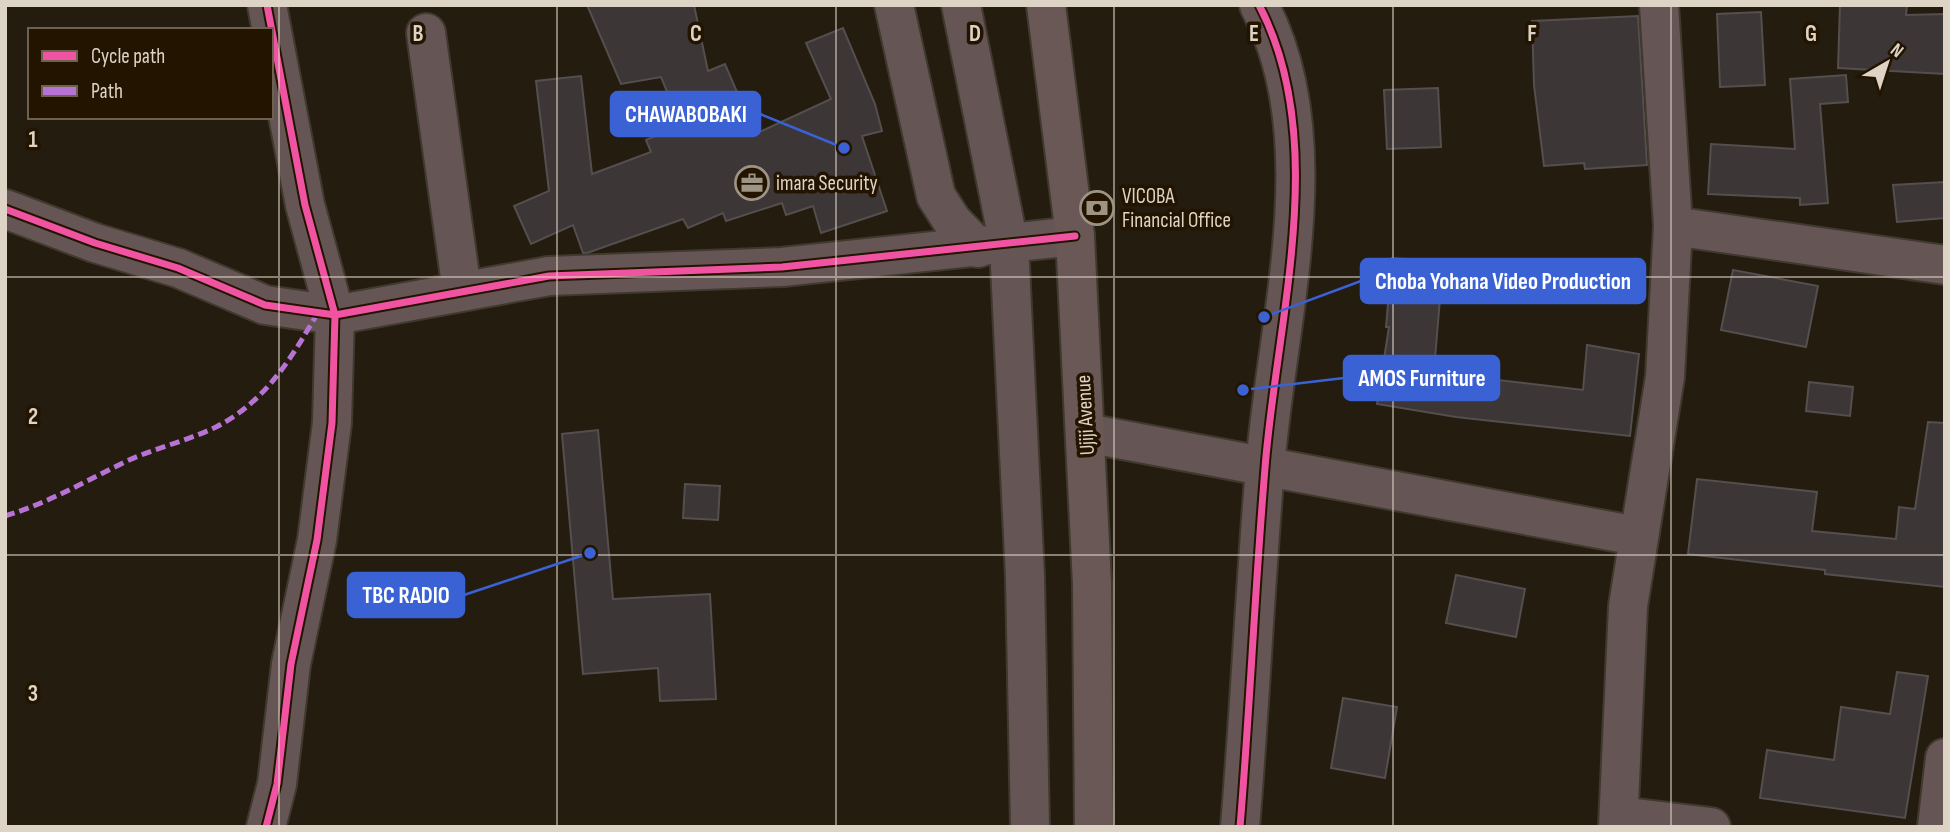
<svg xmlns="http://www.w3.org/2000/svg" width="1950" height="832" font-family="'Sofia Sans Condensed',sans-serif">
  <style>
    .building { fill: #3c3636; stroke: #544f4e; stroke-width: 2 }
    .lines { fill: none; stroke-linecap: round; stroke-linejoin: round }
    .street-casing { stroke: #40392e; stroke-width: 42 }
    .secondary-casing { stroke: #40392e; stroke-width: 42 }
    .street { stroke: #655; stroke-width: 38 }
    .secondary { stroke: #6a5856; stroke-width: 38 }
    .quiet { stroke: #b673d3; stroke-width: 5; stroke-dasharray: 10 5; stroke-linecap: butt }
    .cycleway-casing { stroke: #231400; stroke-width: 11 }
    .cycleway { stroke: #f153a3; stroke-width: 7 }
    .grid { fill: none; stroke: #ded4c6; stroke-width: 2; stroke-opacity: 0.55 }
    .labels { text-anchor: middle; stroke-width: 7; stroke-linejoin: round; paint-order: stroke }
    .poi-label { font-size: 21px; fill: #ded4c6; stroke: #231400; text-anchor: start }
    .street-label { font-size: 21px; fill: #ded4c6; stroke: #231400 }
    .grid-label { font-size: 23px; text-anchor: middle; font-weight: bold; fill: #ded4c6; stroke: #231400; stroke-width: 7; stroke-linejoin: round; paint-order: stroke }
    .leader { fill: none; stroke: #3a62d5; stroke-width: 2.5 }
    .callout-dot { fill: #3a62d5; stroke: #231400; stroke-width: 2.5 }
    .callout { fill: #3a62d5; stroke: #3a62d5; stroke-width: 2.5 }
    .callout-label { font-size: 23px; text-anchor: middle; font-weight: bold; fill: #fff }
  </style>
  <rect width="100%" height="100%" fill="#241c0f"/>
  <!-- building -->
  <g class="building">
    <path d="M587 5H694L708 71 725 64 755 134 831 99 806 43 843 28 875 104 882 131 862 136 887 211 821 233 813 206 786 215 782 203 726 221 723 213 688 228 683 219 587 253H583L573 225 531 244 514 206 549 191 536 81 581 76 592 174 651 152 646 140 681 125 661 77 621 84Z"/>
    <path d="M1840 5H1907L1906 15 1945 14V74L1838 68Z"/>
    <path d="M1761 12 1765 85 1720 87 1717 14Z"/>
    <path d="M1638 16 1647 165 1585 169 1584 163 1544 166 1534 85 1532 21Z"/>
    <path d="M1846 75 1848 102 1820 104 1828 203 1800 205V198L1708 194 1711 144 1795 149 1790 79Z"/>
    <path d="M1438 88 1441 147 1387 149 1384 90Z"/>
    <path d="M1945 182V218L1897 222 1893 185Z"/>
    <path d="M1392 258 1443 262 1435 359 1465 363 1463 376 1583 390 1587 345 1639 354 1630 436 1456 417 1377 404 1389 327H1386Z"/>
    <path d="M1733 270 1818 286 1806 347 1721 330Z"/>
    <path d="M1809 382 1853 387 1850 416 1806 411Z"/>
    <path d="M1928 422 1945 423V587L1825 574V570L1688 554 1697 479 1817 492 1812 531 1896 539 1899 507 1915 509Z"/>
    <path d="M598 430 613 599 710 594 716 699 660 701 658 668 583 674 562 434Z"/>
    <path d="M685 484 720 486 718 520 683 518Z"/>
    <path d="M1456 575 1525 589 1516 637 1446 623Z"/>
    <path d="M1897 672 1928 676 1905 818 1760 798 1767 750 1834 760 1841 707 1890 714Z"/>
    <path d="M1343 698 1397 707 1385 778 1331 768Z"/>
  </g>
  <g class="lines">
    <!-- street casing -->
    <g class="street-casing">
      <g id="street">
        <path d="M894 5 936 196 952 221 978 248"/>
        <path d="M961 5 1009 245 1025 577 1030 827"/>
        <path d="M426 33 462 291"/>
        <path d="M5 209 95 243 178 268 265 305 335 315 549 276 782 267 1075 236"/>
        <path d="M1673 226 1945 265"/>
        <path d="M1086 433 1637 536"/>
        <path d="M1619 816 1711 827"/>
        <path d="M266 827 277 784 291 664 317 540 332 423 335 315 305 205 267 5"/>
        <path d="M1240 827C1250 707 1255 587 1265 468 1276 323 1331 141 1259 5"/>
        <path d="M1618 827 1628 606 1665 377 1673 226 1659 5"/>
        <path d="M1937 827 1945 758"/>
      </g>
    </g>
    <!-- secondary casing -->
    <g class="secondary-casing">
      <path id="secondary" d="M1046 5 1075 236 1092 584 1094 827"/>
    </g>
    <!-- street -->
    <use href="#street" class="street"/>
    <!-- secondary -->
    <use href="#secondary" class="secondary"/>
    <!-- quiet -->
    <path class="quiet" d="M5 516C48 503 86 481 127 461 155 448 187 441 216 427 265 402 291 359 317 314"/>
    <!-- cycleway casing -->
    <g class="cycleway-casing">
      <g id="cycleway">
        <path d="M5 209 95 243 178 268 265 305 335 315 549 276 782 267 1075 236"/>
        <path d="M266 827 277 784 291 664 317 540 332 423 335 315 305 205 267 5"/>
        <path d="M1240 827C1250 707 1255 587 1265 468 1276 323 1331 141 1259 5"/>
      </g>
    </g>
    <!-- cycleway -->
    <use href="#cycleway" class="cycleway"/>
  </g>
  <!-- grid -->
  <path class="grid" d="M279 5V827M557 5V827M836 5V827M1114 5V827M1393 5V827M1671 5V827M5 277H1945M5 555H1945"/>
  <!-- icons -->
  <defs>
    <g id="office-ring" transform="scale(1.75)"><circle r="9.5" fill="#231400" stroke="#9d9486" stroke-width="1.5"/><path d="M-6-3h4V-5.5h4V-3h4V5H-6ZM-1-4.5V-3h2v-1.5ZM-6 0V1H6V0Z" fill="#9d9486"/></g>
    <g id="bank-ring" transform="scale(1.75)"><circle r="9.5" fill="#231400" stroke="#9d9486" stroke-width="1.5"/><path d="M-6-4H6V4H-6ZM0-2.3a2.3 2.3 0 1 0 0 4.6a2.3 2.3 0 1 0 0-4.6Z" fill="#9d9486"/></g>
  </defs>
  <g fill-rule="evenodd">
    <use href="#office-ring" x="752" y="183"/>
    <use href="#bank-ring" x="1097" y="208"/>
  </g>
  <g class="labels">
    <!-- poi labels -->
    <g class="poi-label">
      <text x="776" y="190">imara Security</text>
      <text x="1122" y="203">VICOBA<tspan x="1122" dy="24">Financial Office</tspan></text>
    </g>
    <!-- street labels -->
    <g class="street-label">
      <text transform="translate(1085 415) rotate(-93)" y="7">Ujiji Avenue</text>
    </g>
  </g>
  <g class="grid-label">
    <text x="418" y="41">B</text>
    <text x="696" y="41">C</text>
    <text x="975" y="41">D</text>
    <text x="1254" y="41">E</text>
    <text x="1532" y="41">F</text>
    <text x="1811" y="41">G</text>
    <text x="33" y="147">1</text>
    <text x="33" y="424">2</text>
    <text x="33" y="701">3</text>
  </g>
  <!-- callouts -->
  <path class="leader" d="M844 148L760 114M1264 317L1361 281M1243 390L1344 378M590 553L464 595"/>
  <g class="callout-dot">
    <circle cx="844" cy="148" r="7"/>
    <circle cx="1264" cy="317" r="7"/>
    <circle cx="1243" cy="390" r="7"/>
    <circle cx="590" cy="553" r="7"/>
  </g>
  <g class="callout">
    <rect x="611" y="92" width="149" height="44" rx="7"/>
    <rect x="1361" y="259" width="284" height="44" rx="7"/>
    <rect x="1344" y="356" width="155" height="44" rx="7"/>
    <rect x="348" y="573" width="116" height="44" rx="7"/>
  </g>
  <g class="callout-label">
    <text x="686" y="122">CHAWABOBAKI</text>
    <text x="1503" y="289">Choba Yohana Video Production</text>
    <text x="1422" y="386">AMOS Furniture</text>
    <text x="406" y="603">TBC RADIO</text>
  </g>
  <!-- border -->
  <rect width="1950" height="832" fill="none" stroke="#ded4c6" stroke-width="14"/>
  <!-- legend -->
  <rect x="28" y="28" width="245" height="91" fill="#231400" stroke="#6e614f" stroke-width="2"/>
  <rect x="42" y="51" width="35" height="10" fill="#f153a3" stroke="#6e614f" stroke-width="2"/>
  <text x="91" y="63" font-size="21" fill="#ded4c6">Cycle path</text>
  <rect x="42" y="86" width="35" height="10" fill="#b673d3" stroke="#6e614f" stroke-width="2"/>
  <text x="91" y="98" font-size="21" fill="#ded4c6">Path</text>
  <!-- north arrow -->
  <g transform="translate(1887 63) rotate(39)" stroke="#231400" stroke-width="5" paint-order="stroke">
  <path d="M0-5L12 26L0 18L-12 26Z" fill="#ded4c6"/>
  <text y="-10" font-size="19" font-weight="bold" text-anchor="middle" fill="#ded4c6">N</text>
  </g>
</svg>
